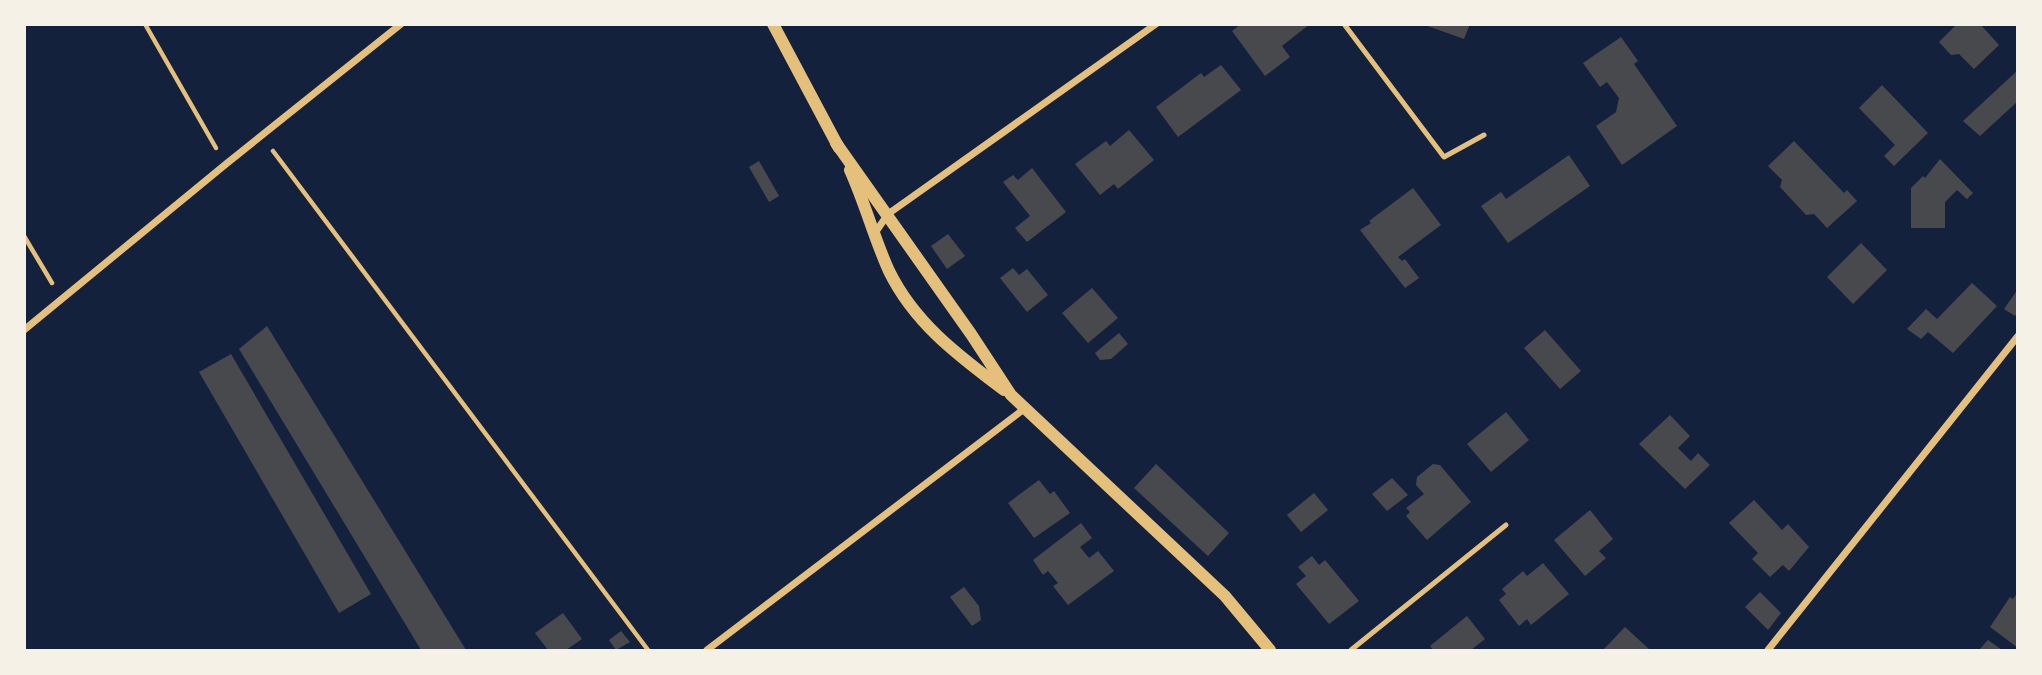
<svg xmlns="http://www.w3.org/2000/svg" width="2042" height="675" font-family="'Open Sans',sans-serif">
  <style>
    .building { fill: #48494c }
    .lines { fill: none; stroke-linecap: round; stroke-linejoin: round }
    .path { stroke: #e5c07b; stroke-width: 4.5 }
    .service { stroke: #e5c07b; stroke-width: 5 }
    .minor { stroke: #e5c07b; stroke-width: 7 }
    .tertiary { stroke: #e5c07b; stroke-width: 12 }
  </style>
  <rect width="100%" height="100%" fill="#14213d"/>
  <!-- building -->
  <g class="building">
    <path d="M1241 24H1310L1282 46 1290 57 1265 76 1232 31Z"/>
    <path d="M1422 24H1470L1464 39Z"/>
    <path d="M1957 24H1980L1999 45 1974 69 1959 54 1951 55 1939 42Z"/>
    <path d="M1621 37 1638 61 1634 64 1677 126 1622 165 1596 126 1616 112 1619 98 1607 82 1600 87 1583 63Z"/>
    <path d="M1221 65 1241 90 1178 137 1156 107 1201 73 1204 77Z"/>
    <path d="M2018 70V101L1980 136 1963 121Z"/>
    <path d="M1882 85 1928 133 1894 166 1884 156 1895 145 1859 108Z"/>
    <path d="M1129 130 1154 160 1118 189 1114 184 1100 195 1075 164 1106 141 1110 146Z"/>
    <path d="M1794 141 1844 193 1847 190 1857 201 1827 228 1814 214 1806 215 1780 187 1782 180 1768 166Z"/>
    <path d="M1569 155 1590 186 1508 243 1481 206 1501 192 1506 199Z"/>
    <path d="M1940 159 1973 193 1967 199 1957 190 1945 202V228H1911V188L1923 176 1925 178Z"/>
    <path d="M759 161 779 196 769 202 749 167Z"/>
    <path d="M1032 168 1066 212 1027 242 1015 228 1030 216 1003 182 1013 175 1018 180Z"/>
    <path d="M1413 188 1441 225 1398 257 1402 261 1405 259 1419 278 1405 288 1360 230 1371 223 1369 221Z"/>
    <path d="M948 234 965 256 947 269 931 246Z"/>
    <path d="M1861 243 1887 270 1853 304 1827 277Z"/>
    <path d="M1013 268 1019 275 1027 269 1048 295 1027 312 1000 278Z"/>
    <path d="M1972 283 1997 306 1953 353 1928 332 1921 339 1907 329 1926 309 1937 319Z"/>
    <path d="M1092 288 1118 318 1088 343 1062 313Z"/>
    <path d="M2018 289V312L2015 316 2004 309Z"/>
    <path d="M267 326 466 650H421L239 349Z"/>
    <path d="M1545 330 1581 371 1560 389 1524 348Z"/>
    <path d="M1119 333 1128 344 1111 359 1100 360 1095 353Z"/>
    <path d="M231 354 371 594 339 613 199 372Z"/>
    <path d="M1506 412 1529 440 1491 472 1467 444Z"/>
    <path d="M1670 415 1690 436 1678 448 1691 461 1698 453 1710 465 1685 489 1639 444Z"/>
    <path d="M1156 464 1229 533 1208 556 1134 488Z"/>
    <path d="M1433 464 1440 465 1471 502 1427 540 1406 516 1410 512 1406 508 1424 494 1416 485 1417 477Z"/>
    <path d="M1392 478 1408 495 1387 511 1372 494Z"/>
    <path d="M1039 480 1050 494 1054 491 1070 513 1034 538 1008 503Z"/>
    <path d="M1314 493 1328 510 1301 532 1287 515Z"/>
    <path d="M1754 500 1782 530 1788 524 1809 547 1789 571 1783 565 1770 577 1752 559 1758 553 1729 523Z"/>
    <path d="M1590 510 1613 539 1599 551 1606 558 1585 576 1554 540Z"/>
    <path d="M1081 523 1092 538 1080 547 1089 558 1098 551 1114 571 1068 605 1053 586 1058 583 1048 571 1043 575 1033 560Z"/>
    <path d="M1312 556 1319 565 1325 560 1359 601 1329 624 1296 584 1306 576 1298 567Z"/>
    <path d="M1543 563 1569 594 1531 625 1527 619 1519 626 1499 600 1506 594 1502 589 1523 571 1527 576Z"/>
    <path d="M964 587 979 606 981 620 972 626 950 597Z"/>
    <path d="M1760 592 1781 613 1768 630 1745 607Z"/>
    <path d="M2018 592V648L1990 627 2010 597 2013 599Z"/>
    <path d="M563 613 582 639 566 650H548L535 633Z"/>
    <path d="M1467 616 1485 639 1471 650H1433L1430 646Z"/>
    <path d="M1625 627 1650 650H1603Z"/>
    <path d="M621 631 630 642 616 650 609 640Z"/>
    <path d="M1988 640 2002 650H1979Z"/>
  </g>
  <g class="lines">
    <!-- path -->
    <g class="path">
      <path d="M145 24 216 148"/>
      <path d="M273 151 648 650"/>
      <path d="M24 236 52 283"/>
    </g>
    <!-- service -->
    <g class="service">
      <path d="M1344 24 1444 157 1484 135"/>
      <path d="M1351 650 1506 525"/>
    </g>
    <!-- minor -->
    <g class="minor">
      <path d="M875 233 888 214 1156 24"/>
      <path d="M24 330 226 164 401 24"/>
      <path d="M707 650 1024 409"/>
      <path d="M1768 650 2018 336"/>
    </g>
    <!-- tertiary -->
    <g class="tertiary">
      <path d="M773 24 839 148"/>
      <path d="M836 143 971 334 1011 395 1225 596 1270 650"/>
      <path d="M850 170C865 203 874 238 889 271 915 324 959 356 1004 390"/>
    </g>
  </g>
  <!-- border -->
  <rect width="2042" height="675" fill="none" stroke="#f6f1e7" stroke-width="52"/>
</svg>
